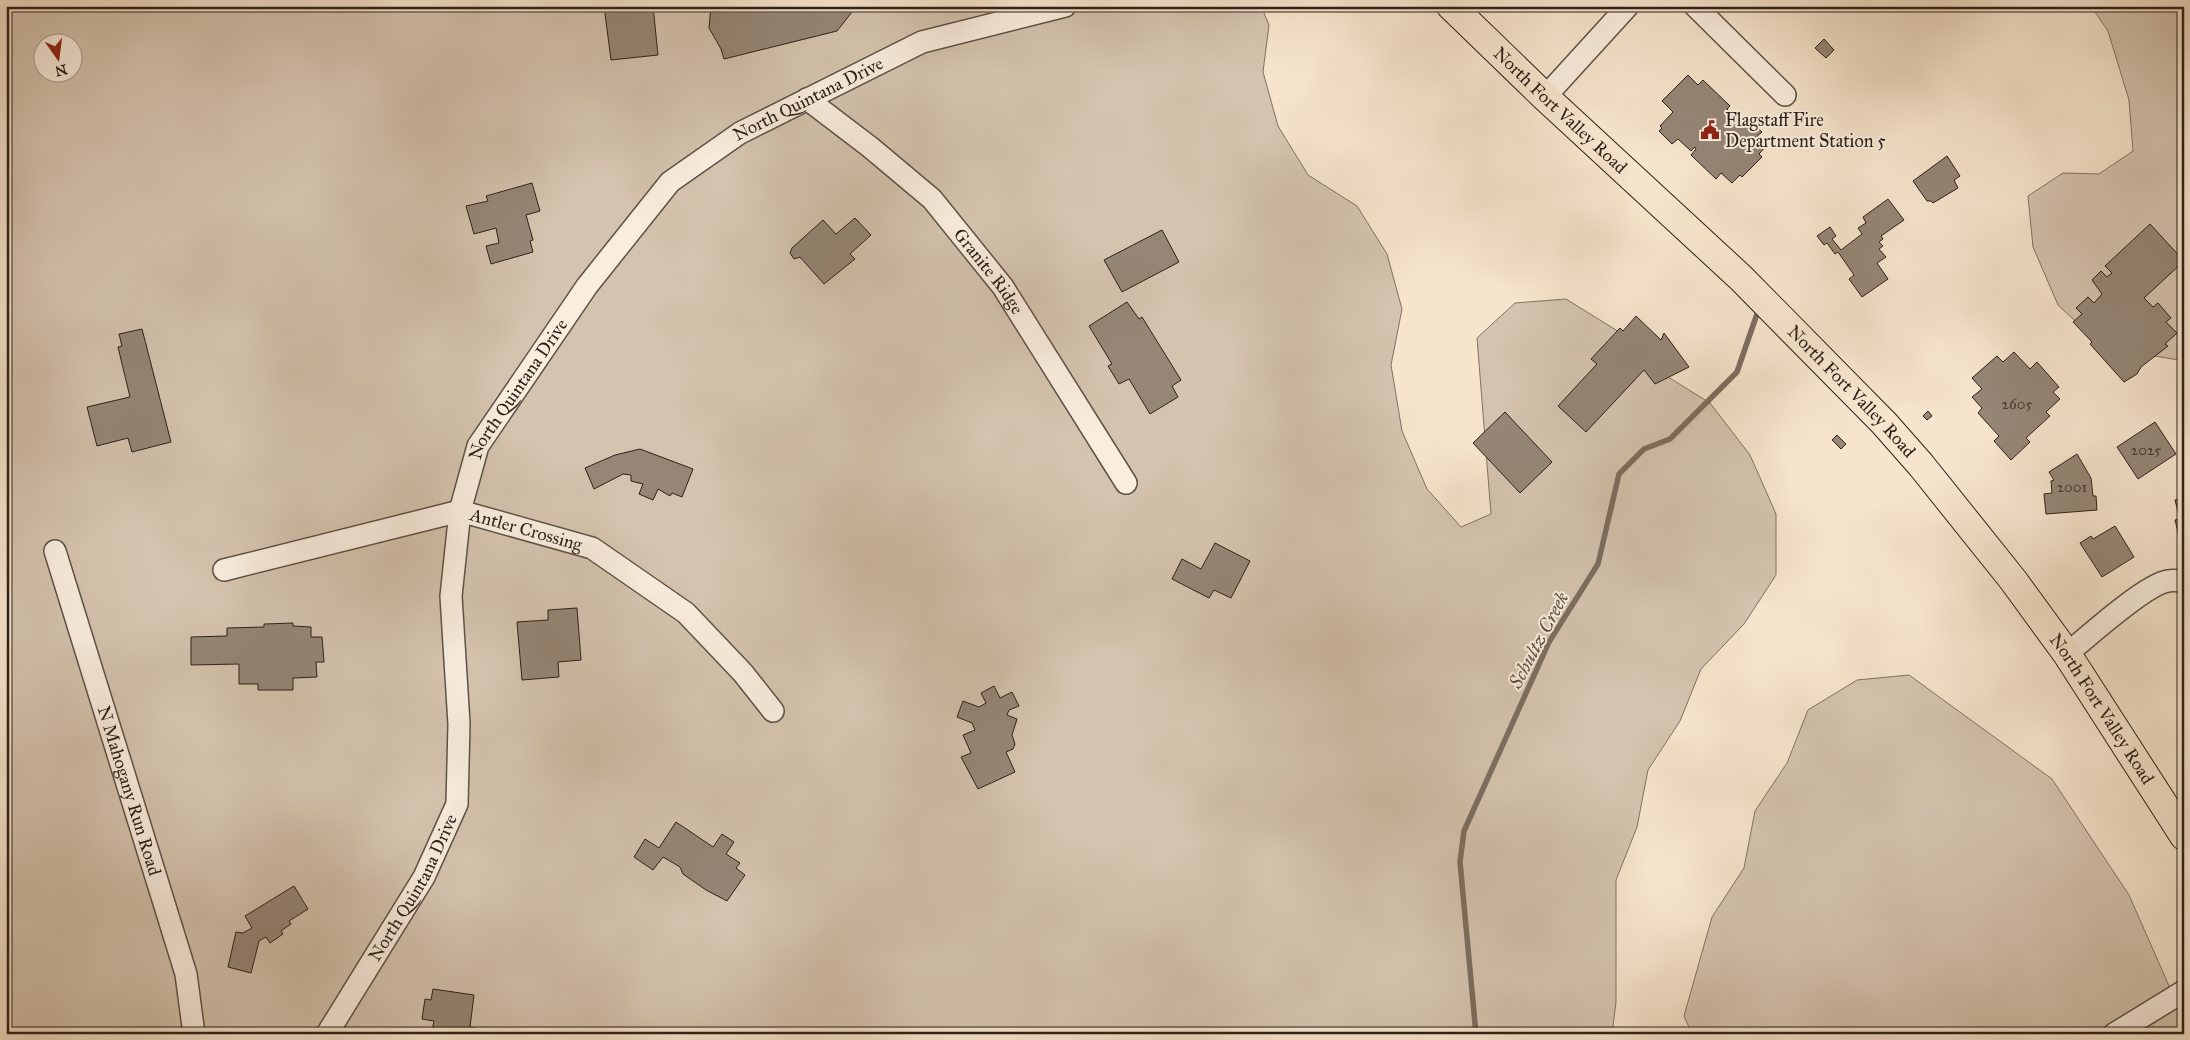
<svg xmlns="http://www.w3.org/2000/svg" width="2190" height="1040" font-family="'IM FELL Great Primer',serif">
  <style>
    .green { fill: #d4c3ae; stroke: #807264; fill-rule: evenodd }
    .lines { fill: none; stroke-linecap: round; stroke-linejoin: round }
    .stream { stroke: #7c6e60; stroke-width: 5.5 }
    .building { fill: #958676; stroke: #2c2119 }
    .minor-casing { stroke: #5e5246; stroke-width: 24 }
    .primary-casing { stroke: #2c2119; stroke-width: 30 }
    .minor { stroke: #f9edde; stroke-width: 21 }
    .primary { stroke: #f6e4cc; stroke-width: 28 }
    .labels { text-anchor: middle; stroke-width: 4; stroke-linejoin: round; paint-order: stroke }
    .number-label { font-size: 15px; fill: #463a30 }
    .street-label { font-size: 18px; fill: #2c2119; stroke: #f9edde }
    .poi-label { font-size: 18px; fill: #2c2119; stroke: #f9edde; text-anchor: start }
    .water-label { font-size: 19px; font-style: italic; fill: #5b4e42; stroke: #f9edde }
  </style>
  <rect width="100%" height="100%" fill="#f6e4cc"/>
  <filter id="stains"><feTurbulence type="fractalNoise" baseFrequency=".004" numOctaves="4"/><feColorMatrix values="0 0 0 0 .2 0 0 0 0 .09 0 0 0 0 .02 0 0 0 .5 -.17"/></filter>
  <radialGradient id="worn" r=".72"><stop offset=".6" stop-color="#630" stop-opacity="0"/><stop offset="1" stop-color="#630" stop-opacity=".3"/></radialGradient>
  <!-- green -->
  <g class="green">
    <path d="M6 6H1261L1269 25 1263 72 1278 126 1308 175 1357 206 1387 254 1402 309 1391 365 1402 431 1427 489 1461 527 1491 514 1477 338 1515 303 1566 299 1616 330 1660 372 1710 403 1750 455 1776 514V575L1744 624 1701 669 1680 721 1648 770 1637 827 1616 880V1002L1612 1034H6ZM42 42H72V72H42Z"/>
    <path d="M2091 6H2184V361L2103 347 2058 305 2033 247 2028 196 2063 173 2099 174 2133 151 2129 100 2108 31Z"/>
    <path d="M1909 675 2052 779 2129 895 2184 1020V1034H1692L1684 1016 1712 917 1744 868 1755 811 1787 763 1808 710 1857 680Z"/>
  </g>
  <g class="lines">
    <!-- stream -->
    <g class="stream">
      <path d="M2177 6 2184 10"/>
      <path d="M1476 1034 1460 862 1464 831 1549 642 1598 564 1619 474 1644 449 1670 439 1737 372 1757 314"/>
    </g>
  </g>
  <!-- building -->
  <g class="building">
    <path d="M604 6H653L658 55 611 60Z"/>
    <path d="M711 6H859L858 10 852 12 837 31 724 59 721 49 709 28Z"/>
    <path d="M1824 39 1834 50 1826 58 1815 48Z"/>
    <path d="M1688 75 1698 85 1703 80 1730 106 1727 109 1742 123 1747 118 1762 132 1757 136 1767 145 1759 154 1762 157 1742 177 1740 175 1732 183 1721 173 1716 179 1691 155 1696 149 1695 147 1691 151 1678 139 1672 144 1659 131 1662 128 1660 126 1673 112 1662 101Z"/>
    <path d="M1947 156 1960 176 1954 180 1958 188 1933 203 1931 201H1927L1913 181Z"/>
    <path d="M532 183 540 211 526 215 533 240 530 241 533 252 491 264 486 246 499 243 496 228 474 234 466 206 488 201 486 196Z"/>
    <path d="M1888 199 1904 220 1881 236 1883 239 1879 242 1883 246 1879 249 1886 257 1877 263 1888 279 1862 297 1849 279 1854 275 1838 252 1835 254 1827 243 1824 245 1817 236 1830 227 1836 236 1832 239 1841 250 1862 234 1858 228 1866 223 1863 217Z"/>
    <path d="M855 218 871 235 850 254 855 259 824 284 800 257 794 259 790 253 792 248 823 220 836 234Z"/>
    <path d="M2150 224 2184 261 2144 298 2153 307 2158 303 2171 318 2166 322 2177 333 2165 344 2168 346 2141 367 2137 374 2124 382 2090 344 2092 342 2073 322 2082 314 2076 308 2088 297 2094 303 2102 294 2092 280 2101 271 2107 277 2112 273 2105 266Z"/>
    <path d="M1162 230 1179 262 1122 292 1104 260Z"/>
    <path d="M1127 302 1139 319 1142 317 1181 380 1172 386 1178 397 1150 414 1129 379 1119 384 1108 366 1112 364 1089 326Z"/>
    <path d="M1636 316 1661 340 1664 333 1689 367 1655 384 1644 370 1586 432 1558 406 1597 364 1591 359 1620 328 1623 331Z"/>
    <path d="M142 329 171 442 132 452 128 438 97 446 87 407 130 397 118 347 122 346 119 334Z"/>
    <path d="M2014 352 2030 369 2037 362 2059 387 2053 392 2060 399 2046 412 2050 416 2026 438 2030 442 2011 460 1994 441 1999 436 1978 413 1982 408 1972 397 1982 389 1972 378 1997 356 2003 362Z"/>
    <path d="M1928 411 1932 416 1927 420 1923 416Z"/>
    <path d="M1505 412 1552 462 1520 493 1473 443Z"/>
    <path d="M2155 422 2176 454 2138 479 2117 447Z"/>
    <path d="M1837 435 1846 444 1841 449 1832 440Z"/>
    <path d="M640 449 693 469 682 497 672 493 670 496 658 489 653 500 639 494 643 484 631 481V475L623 474 594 489 585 468 615 455Z"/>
    <path d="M2077 454 2091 478 2093 496H2096L2097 510 2046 514 2044 494 2052 493 2051 481 2054 480 2049 472Z"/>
    <path d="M2184 497V539L2180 540 2175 520 2180 519 2175 500Z"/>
    <path d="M2115 526 2134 557 2102 577 2080 543 2091 536 2093 539Z"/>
    <path d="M1215 543 1250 561 1231 598 1214 590 1209 598 1172 579 1182 559 1201 569Z"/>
    <path d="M577 608 581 660 558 662 559 677 522 680 517 622 548 620V610Z"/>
    <path d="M293 623V626L311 627V637H322L324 662H316L317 677 293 678V690H258V684H239V664L191 665V637L227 636V628L264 627V624Z"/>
    <path d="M994 686 1000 698 1012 692 1019 706 1009 710 1007 715 1017 719 1012 735 1015 744 1013 749 1006 752 1015 772 978 789 961 757 971 753 963 735 975 730 972 723 957 717 963 701 979 707 986 703 981 693Z"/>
    <path d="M676 822 713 847 722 834 734 842 726 854 740 863 736 868 745 875 727 901 706 890 683 874 680 867 663 857 653 870 634 857 645 839 659 848Z"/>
    <path d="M294 886 308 909 289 921 291 924 281 931 283 934 270 943 266 937 259 941 251 973 228 967 236 932 243 933 252 928 245 916Z"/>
    <path d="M433 989 474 995 470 1027 480 1029 479 1034H410L411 1028 432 1031 434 1021 422 1019 425 999 431 1000Z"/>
  </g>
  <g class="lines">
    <!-- minor casing -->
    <g class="minor-casing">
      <g id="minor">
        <path d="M1695 6 1785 95"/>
        <path d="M1545 97 1628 6"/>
        <path id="s1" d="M807 99 870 147 932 199 1003 287 1126 483"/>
        <path id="s2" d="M55 551 186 974 194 1034"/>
        <path id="s3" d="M224 570 460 511 592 548 686 613 743 673 773 711"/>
        <path d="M2067 654C2086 638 2146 584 2168 581 2173 580 2179 581 2184 581"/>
        <path id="s4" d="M327 1034 424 877 457 804 459 724 451 596 460 511 478 446 587 286 670 182 740 133 922 42 1065 6"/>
        <path d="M2114 1034 2184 991"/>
      </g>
    </g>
    <!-- primary casing -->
    <g class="primary-casing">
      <g id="primary">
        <path id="s5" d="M1451 6 1545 97 1741 278 1884 423 1921 465 2013 580 2067 654 2184 836"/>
      </g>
    </g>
    <!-- minor -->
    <use href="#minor" class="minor"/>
    <!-- primary -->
    <use href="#primary" class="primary"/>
  </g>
  <!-- icons -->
  <defs>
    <g id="civic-bare" transform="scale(1.5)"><path d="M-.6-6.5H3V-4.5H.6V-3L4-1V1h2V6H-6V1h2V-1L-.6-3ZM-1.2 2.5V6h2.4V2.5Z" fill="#8f2418" stroke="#f9edde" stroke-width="2.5" paint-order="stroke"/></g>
  </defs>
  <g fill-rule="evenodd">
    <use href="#civic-bare" x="1710" y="130"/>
  </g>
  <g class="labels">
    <!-- number labels -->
    <g class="number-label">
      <text x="2017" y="409">2605</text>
      <text x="2146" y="455">2025</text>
      <text x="2072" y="492">2001</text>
    </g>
    <!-- street labels -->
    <g class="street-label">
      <text dy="6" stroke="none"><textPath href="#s4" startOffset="1114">North Quintana Drive</textPath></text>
      <text dy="6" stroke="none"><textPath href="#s5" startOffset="151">North Fort Valley Road</textPath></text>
      <text dy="6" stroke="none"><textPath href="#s1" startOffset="252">Granite Ridge</textPath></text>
      <text dy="6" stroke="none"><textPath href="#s4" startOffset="695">North Quintana Drive</textPath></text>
      <text dy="6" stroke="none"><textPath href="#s5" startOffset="556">North Fort Valley Road</textPath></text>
      <text dy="6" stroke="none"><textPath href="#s3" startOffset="312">Antler Crossing</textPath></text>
      <text dy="6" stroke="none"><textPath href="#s5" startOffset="961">North Fort Valley Road</textPath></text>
      <text dy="6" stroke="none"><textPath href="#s2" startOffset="251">N Mahogany Run Road</textPath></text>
      <text dy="6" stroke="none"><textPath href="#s4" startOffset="170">North Quintana Drive</textPath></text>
    </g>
    <!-- poi labels -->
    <g class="poi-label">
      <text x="1725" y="126">Flagstaff Fire<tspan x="1725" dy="21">Department Station 5</tspan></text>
    </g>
    <!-- water labels -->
    <g class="water-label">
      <text transform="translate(1538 640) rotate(-62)" y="7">Schultz Creek</text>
    </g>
  </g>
  <!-- margin -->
  <rect width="2190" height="1040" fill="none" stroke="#f6e4cc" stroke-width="25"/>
  <rect x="8" y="8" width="2175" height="1025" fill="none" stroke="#2c2119" stroke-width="2.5"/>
  <rect x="12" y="12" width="2165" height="1015" fill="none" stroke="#2c2119"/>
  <!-- north arrow -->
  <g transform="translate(58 58) rotate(166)"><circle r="24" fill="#f9edde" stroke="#a79b8f"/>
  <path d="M0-4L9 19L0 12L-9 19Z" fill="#8f2418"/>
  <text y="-8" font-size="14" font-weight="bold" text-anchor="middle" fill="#2c2119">N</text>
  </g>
  <rect width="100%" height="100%" filter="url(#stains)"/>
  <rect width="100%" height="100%" fill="url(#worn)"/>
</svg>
